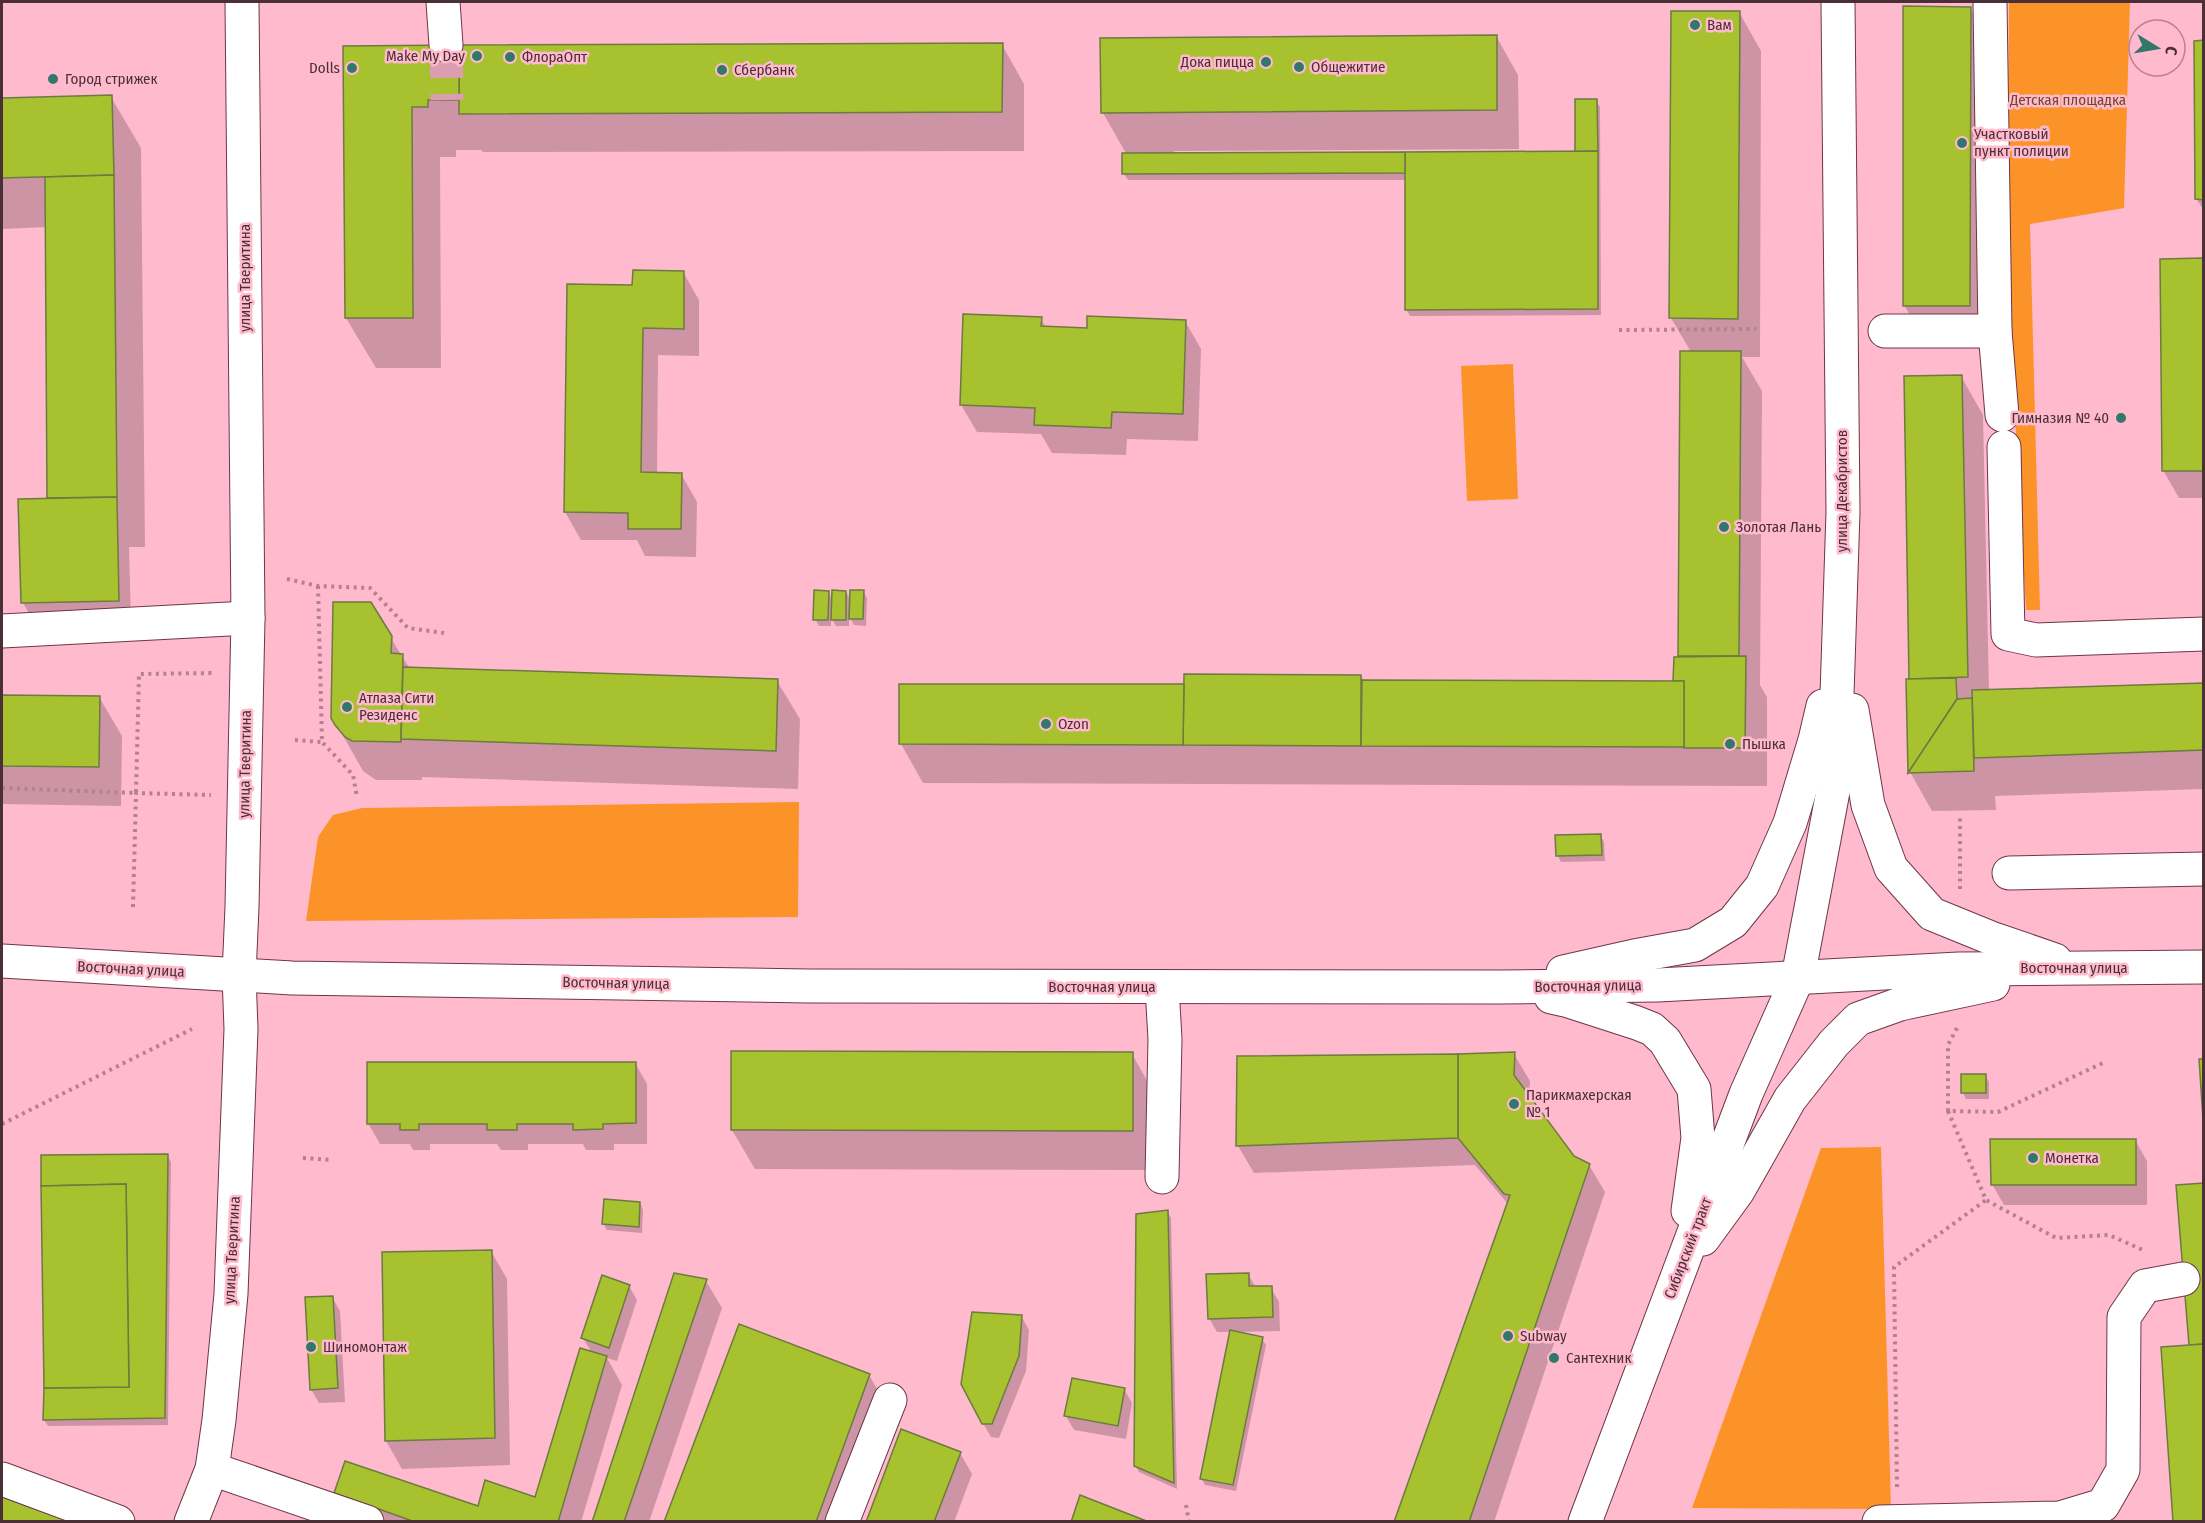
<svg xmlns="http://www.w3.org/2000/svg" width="2205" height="1523" font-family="'Fira Sans Condensed',sans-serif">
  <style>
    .green { fill: #fc9328 }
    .shadow { fill: #0003 }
    .building { fill: #a7c22e; stroke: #6d7a40; stroke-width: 1.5 }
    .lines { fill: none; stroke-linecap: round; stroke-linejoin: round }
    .minor-tunnel { stroke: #db9eb0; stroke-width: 33; stroke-dasharray: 33 16; stroke-linecap: butt }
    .minor-casing { stroke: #6e3649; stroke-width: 35 }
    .major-casing { stroke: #6e3649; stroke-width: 35 }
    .path { stroke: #b48190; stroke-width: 4; stroke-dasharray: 3 4.5; stroke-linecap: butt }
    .minor { stroke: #fff; stroke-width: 33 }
    .major { stroke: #fff; stroke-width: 33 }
    .poi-dot { fill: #33776b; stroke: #ffbace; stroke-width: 2 }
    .labels { text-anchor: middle; stroke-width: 5; stroke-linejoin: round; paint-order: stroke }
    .poi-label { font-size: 15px; fill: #4a2f37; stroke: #ffbace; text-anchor: start }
    .park-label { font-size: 15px; fill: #724721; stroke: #ffbace }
    .street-label { font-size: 15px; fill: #4a2f37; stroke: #ffbace }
  </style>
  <rect width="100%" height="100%" fill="#ffbace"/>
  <!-- green -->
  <g class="green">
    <path d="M2009 2H2130L2124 208 2030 224 2040 610H2026L2007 276Z"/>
    <path d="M1513 364 1518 499 1467 501 1461 366Z"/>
    <path d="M799 802 798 917 306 921 318 837 333 815 362 808Z"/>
    <path d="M1881 1147 1891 1509 1692 1508 1821 1148Z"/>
  </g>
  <!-- shadow -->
  <g class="shadow">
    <path d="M1970 8 1993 47 1992 344H1927L1904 305Z"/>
    <path d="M1672 12H1739L1761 51 1760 357H1742L1762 391 1760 685 1767 697V786L923 783 901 744 1185 686 1361 676 1364 681 1674 683 1680 658 1681 352H1691L1671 318Z"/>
    <path d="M1496 36 1518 75 1519 149 1174 151V154L1577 153 1596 100 1600 107 1601 315 1410 316 1406 309V180H1128L1124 174 1127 155 1103 113 1102 39Z"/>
    <path d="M2204 42V211L2196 198Z"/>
    <path d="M1002 45 1024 84V151L483 152 481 150H456V157H440L441 368H376L346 318 345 47Z"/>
    <path d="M111 97 141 148 145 547H129L131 622 35 624 23 603 49 500 47 227 2 229V100Z"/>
    <path d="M2204 259V498H2179L2163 470Z"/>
    <path d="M683 272 699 300V356L658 355 657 474H681L697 502 696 557 645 556 637 540H581L565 512 569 285 634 286Z"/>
    <path d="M1041 318 1046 328 1088 329 1185 321 1201 349 1198 441 1127 439 1126 455 1052 453 1041 434 977 432 961 405Z"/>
    <path d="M1961 376 1983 415 1989 691 2204 684V789L1995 796 1996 810 1932 811 1910 772 1911 681Z"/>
    <path d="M863 591 867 598 866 626 854 625 849 616V626H836L831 617V626H819L815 619 828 592 833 600 846 592 851 601Z"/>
    <path d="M390 637 410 669 777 681 800 719 798 789 422 777V780H376L363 771 333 718Z"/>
    <path d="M2 696 99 697 122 736 121 806 2 804Z"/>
    <path d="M1600 835 1604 842 1605 861 1561 862 1558 856Z"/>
    <path d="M1132 1054 1154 1093 1155 1170 755 1169 732 1130Z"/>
    <path d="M1514 1054 1530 1081 1529 1098 1573 1157 1589 1165 1605 1192 1494 1522H1395L1508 1204 1475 1165 1254 1173 1238 1146Z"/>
    <path d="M635 1063 647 1084V1144H614V1150H586L583 1144H528V1150H501L497 1144H430V1150H413L410 1144H380L368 1123Z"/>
    <path d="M1985 1075 1989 1082V1099H1966L1963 1093Z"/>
    <path d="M2135 1140 2147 1161V1205H2004L1992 1184Z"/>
    <path d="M167 1155 171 1162 168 1425 48 1426 44 1420Z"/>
    <path d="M640 1203 643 1210 642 1233 607 1230 603 1223Z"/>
    <path d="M1167 1211 1171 1218 1177 1489 1139 1472 1135 1465Z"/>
    <path d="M491 1251 507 1279 510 1465 402 1469 386 1441 384 1253Z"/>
    <path d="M1248 1274 1256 1288H1271L1279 1302 1280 1331 1235 1332 1262 1339 1266 1345 1236 1491 1205 1485 1201 1478 1231 1332H1217L1209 1318Z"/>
    <path d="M706 1281 722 1308 649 1522H594Z"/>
    <path d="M629 1286 637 1300 617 1361 607 1358 622 1385 581 1522 352 1521 336 1493 479 1508 536 1499 592 1353 583 1338Z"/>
    <path d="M332 1297 340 1311 345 1402 319 1403 311 1389Z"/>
    <path d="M1021 1316 1029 1330 1026 1371 999 1438 991 1437 983 1423Z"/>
    <path d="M869 1375 885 1403 841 1522H666Z"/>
    <path d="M1124 1389 1132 1403 1126 1439 1074 1430 1066 1416Z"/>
    <path d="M960 1453 972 1474 954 1522H868Z"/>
  </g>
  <!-- building -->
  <g class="building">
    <path d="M1903 6 1971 7 1970 306H1903Z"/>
    <path d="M1671 11H1740L1738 319 1669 318Z"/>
    <path d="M1497 35V110L1101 113 1100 38Z"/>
    <path d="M2204 40V200L2195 199 2194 41Z"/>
    <path d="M1003 43 1002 112 459 114V45Z"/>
    <path d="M459 45V100H428V107H412L413 318H345L343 46Z"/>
    <path d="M112 95 114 175 2 178V98Z"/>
    <path d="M1575 99H1597L1598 151 1575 152Z"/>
    <path d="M1598 151V309L1405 310V152Z"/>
    <path d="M1405 152V173L1122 174V153Z"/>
    <path d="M114 175 117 497 47 498 45 177Z"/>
    <path d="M2204 258V471H2162L2160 259Z"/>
    <path d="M633 270 684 271V329L643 328 641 472 682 473 681 529H628V513L564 512 567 284 632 285Z"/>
    <path d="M963 314 1042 317 1041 326 1087 328V316L1186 320 1183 414 1112 412 1111 428 1034 425 1035 408 960 405Z"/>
    <path d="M1680 351H1741L1739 656H1678Z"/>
    <path d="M1962 375 1968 677 1909 679 1904 376Z"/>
    <path d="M117 497 119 601 21 603 18 499Z"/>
    <path d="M814 590 829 591 828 620H813Z"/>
    <path d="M832 590 846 591V620H831Z"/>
    <path d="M850 590H864L863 619H849Z"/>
    <path d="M333 602H371L392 636 391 653 403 654 401 742 352 741 345 737 335 725 331 718Z"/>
    <path d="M1746 656 1745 748H1684V681H1673L1674 657Z"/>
    <path d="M403 667 778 679 776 751 401 739Z"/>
    <path d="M1184 674 1361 675V746L1183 745Z"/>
    <path d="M1956 678 1957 699 1908 773 1906 679Z"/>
    <path d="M1362 680 1684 681V747L1361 746Z"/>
    <path d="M2204 683V750L1974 758 1972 690Z"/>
    <path d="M899 684H1184L1183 745 899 744Z"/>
    <path d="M2 695 100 696 99 767 2 766Z"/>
    <path d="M1972 698 1974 771 1908 773 1957 699Z"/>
    <path d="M1601 834 1602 855 1556 856 1555 835Z"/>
    <path d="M731 1051 1133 1052V1131L731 1130Z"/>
    <path d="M1515 1052 1514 1075 1574 1156 1590 1164 1469 1522H1394L1510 1195 1504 1194 1458 1138V1054Z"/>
    <path d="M1458 1054V1138L1236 1146 1237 1056Z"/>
    <path d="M2199 1059H2204V1134Z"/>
    <path d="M367 1062H636V1123L603 1124V1129L573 1130V1124H517V1130H487V1124H419V1130H400V1124H367Z"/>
    <rect x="1961" y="1074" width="25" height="19"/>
    <path d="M1990 1139H2136V1185H1991Z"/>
    <path d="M168 1154 165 1418 43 1420 44 1388 129 1387 126 1184 41 1186V1155Z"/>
    <path d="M2204 1183V1344L2189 1345 2176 1185Z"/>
    <path d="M126 1184 129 1387 44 1388 41 1186Z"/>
    <path d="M604 1199 640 1202 639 1227 602 1224Z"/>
    <path d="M1168 1210 1174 1483 1134 1466 1136 1214Z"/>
    <path d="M492 1250 495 1438 385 1441 382 1252Z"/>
    <path d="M674 1273 707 1279 624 1522H592Z"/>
    <path d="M1249 1273V1286H1272L1273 1317 1208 1319 1206 1274Z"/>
    <path d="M602 1275 630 1285 609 1348 581 1338Z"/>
    <path d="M333 1296 338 1388 310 1390 305 1297Z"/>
    <path d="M972 1312 1022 1315 1019 1356 992 1424H982L961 1384Z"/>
    <path d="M739 1324 870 1374 816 1522H664Z"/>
    <path d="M1230 1330 1263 1337 1233 1485 1200 1479Z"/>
    <path d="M2204 1344V1522H2173L2161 1347Z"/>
    <path d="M580 1348 607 1356 558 1522H415L334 1493 345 1461 478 1506 485 1480 535 1497Z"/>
    <path d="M1072 1378 1125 1388 1118 1426 1064 1416Z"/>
    <path d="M901 1429 961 1452 934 1522H866Z"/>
    <path d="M1080 1495 1149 1522H1071Z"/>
    <path d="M2 1496 72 1522H2Z"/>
  </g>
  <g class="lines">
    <!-- minor-tunnel -->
    <path class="minor-tunnel" d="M446 45 447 100"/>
    <!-- minor casing -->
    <g class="minor-casing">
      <g id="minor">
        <path d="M443 2 446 45"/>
        <path d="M1885 331H1995L1990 2"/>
        <path d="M1995 331 2002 415"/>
        <path d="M2004 447 2008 634 2036 640 2204 634"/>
        <path d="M2 631 248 618"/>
        <path d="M2009 873 2204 869"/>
        <path d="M1162 1177 1165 1039 1162 987"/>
        <path d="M212 1469 367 1522"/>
        <path d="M2 1479 118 1522"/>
        <path d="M191 1522 212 1469 219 1420 231 1294 241 1029 239 975 242 907 248 618 242 2"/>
        <path d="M842 1522 890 1400"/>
        <path d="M1879 1522 2060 1518 2103 1505 2123 1470 2124 1317 2145 1286 2183 1279"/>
      </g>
    </g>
    <!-- major casing -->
    <g class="major-casing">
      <g id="major">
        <path d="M1852 710 1868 805 1891 868 1932 914 1991 938 2055 960"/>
        <path d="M2 961 292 978 810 986 1501 987 1658 985 1959 969 2204 967"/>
        <path d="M1563 972 1634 956 1695 945 1733 922 1762 886 1790 823 1815 740 1823 706"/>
        <path d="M1551 997 1569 1001 1637 1023 1652 1029 1665 1041 1694 1089 1698 1138 1688 1211"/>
        <path d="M1703 1239 1738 1191 1790 1099 1834 1043 1858 1019 1900 1004 1993 984"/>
        <path d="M1585 1522 1746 1094 1798 977 1834 786 1843 512 1838 2"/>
      </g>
    </g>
    <!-- path -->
    <g class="path">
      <path d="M1619 330 1756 329"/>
      <path d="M287 579 318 586 370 588 408 628 444 633"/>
      <path d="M318 586 322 742 353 775 357 797"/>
      <path d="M295 740 321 742"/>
      <path d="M2 788 136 793 139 674 214 673"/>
      <path d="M1960 889V815"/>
      <path d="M133 907 136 793 211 795"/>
      <path d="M1957 1028 1948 1045V1111L1998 1112 2105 1062"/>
      <path d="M1948 1111 1986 1200 2056 1238 2109 1235 2143 1250"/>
      <path d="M2 1124 192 1029"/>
      <path d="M303 1158 333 1160"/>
      <path d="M1897 1487 1894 1267 1986 1200"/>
      <path d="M1186 1505 1189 1522"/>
    </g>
    <!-- minor -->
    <use href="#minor" class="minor"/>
    <!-- major -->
    <use href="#major" class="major"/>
  </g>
  <!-- markers -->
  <g class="poi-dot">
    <circle cx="1695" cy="25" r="6"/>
    <circle cx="477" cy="56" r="6"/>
    <circle cx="510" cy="57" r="6"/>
    <circle cx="1266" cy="62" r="6"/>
    <circle cx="1299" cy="67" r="6"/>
    <circle cx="352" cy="68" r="6"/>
    <circle cx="722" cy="70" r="6"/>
    <circle cx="53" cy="79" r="6"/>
    <circle cx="1962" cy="143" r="6"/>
    <circle cx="2121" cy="418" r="6"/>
    <circle cx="1724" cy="527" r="6"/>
    <circle cx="347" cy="707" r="6"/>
    <circle cx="1046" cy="724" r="6"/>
    <circle cx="1730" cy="744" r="6"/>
    <circle cx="1514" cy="1104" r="6"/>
    <circle cx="2033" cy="1158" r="6"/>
    <circle cx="1508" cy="1336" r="6"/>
    <circle cx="311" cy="1347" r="6"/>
    <circle cx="1554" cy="1358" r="6"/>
  </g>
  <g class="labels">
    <!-- poi labels -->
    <g class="poi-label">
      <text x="1707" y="30">Вам</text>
      <text x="465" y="61" text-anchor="end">Make My Day</text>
      <text x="522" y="62">ФлораОпт</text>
      <text x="1254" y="67" text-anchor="end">Дока пицца</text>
      <text x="1311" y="72">Общежитие</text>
      <text x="340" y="73" text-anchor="end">Dolls</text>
      <text x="734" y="75">Сбербанк</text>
      <text x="65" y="84">Город стрижек</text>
      <text x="1974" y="139">Участковый<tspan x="1974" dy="17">пункт полиции</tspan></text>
      <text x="2109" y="423" text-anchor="end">Гимназия № 40</text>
      <text x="1736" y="532">Золотая Лань</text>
      <text x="359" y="703">Атлаза Сити<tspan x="359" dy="17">Резиденс</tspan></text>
      <text x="1058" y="729">Ozon</text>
      <text x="1742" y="749">Пышка</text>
      <text x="1526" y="1100">Парикмахерская<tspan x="1526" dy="17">№ 1</tspan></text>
      <text x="2045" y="1163">Монетка</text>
      <text x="1520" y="1341">Subway</text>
      <text x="323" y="1352">Шиномонтаж</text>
      <text x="1566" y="1363">Сантехник</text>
    </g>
    <!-- park labels -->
    <g class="park-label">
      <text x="2068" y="105">Детская площадка</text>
    </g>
    <!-- street labels -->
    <g class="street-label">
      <text transform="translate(245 278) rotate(-90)" y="5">улица Тверитина</text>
      <text transform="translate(1842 491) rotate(-90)" y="5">улица Декабристов</text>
      <text transform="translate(245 764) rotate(-89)" y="5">улица Тверитина</text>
      <text x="2074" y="973">Восточная улица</text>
      <text transform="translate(131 969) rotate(3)" y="5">Восточная улица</text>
      <text transform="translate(616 983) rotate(1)" y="5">Восточная улица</text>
      <text transform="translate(1588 986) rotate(-1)" y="5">Восточная улица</text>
      <text x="1102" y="992">Восточная улица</text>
      <text transform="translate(1688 1248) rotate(-69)" y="5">Сибирский тракт</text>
      <text transform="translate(232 1250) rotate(-87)" y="5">улица Тверитина</text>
    </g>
  </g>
  <!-- border -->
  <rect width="2205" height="1523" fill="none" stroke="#4a2f37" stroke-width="6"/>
  <!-- north arrow -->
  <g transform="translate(2157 48) rotate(101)"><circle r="28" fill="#ffbace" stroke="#b78292" stroke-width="1.5"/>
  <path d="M0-4.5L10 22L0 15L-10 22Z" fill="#33776b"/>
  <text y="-9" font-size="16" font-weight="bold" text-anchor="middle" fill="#4a2f37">С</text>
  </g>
</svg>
